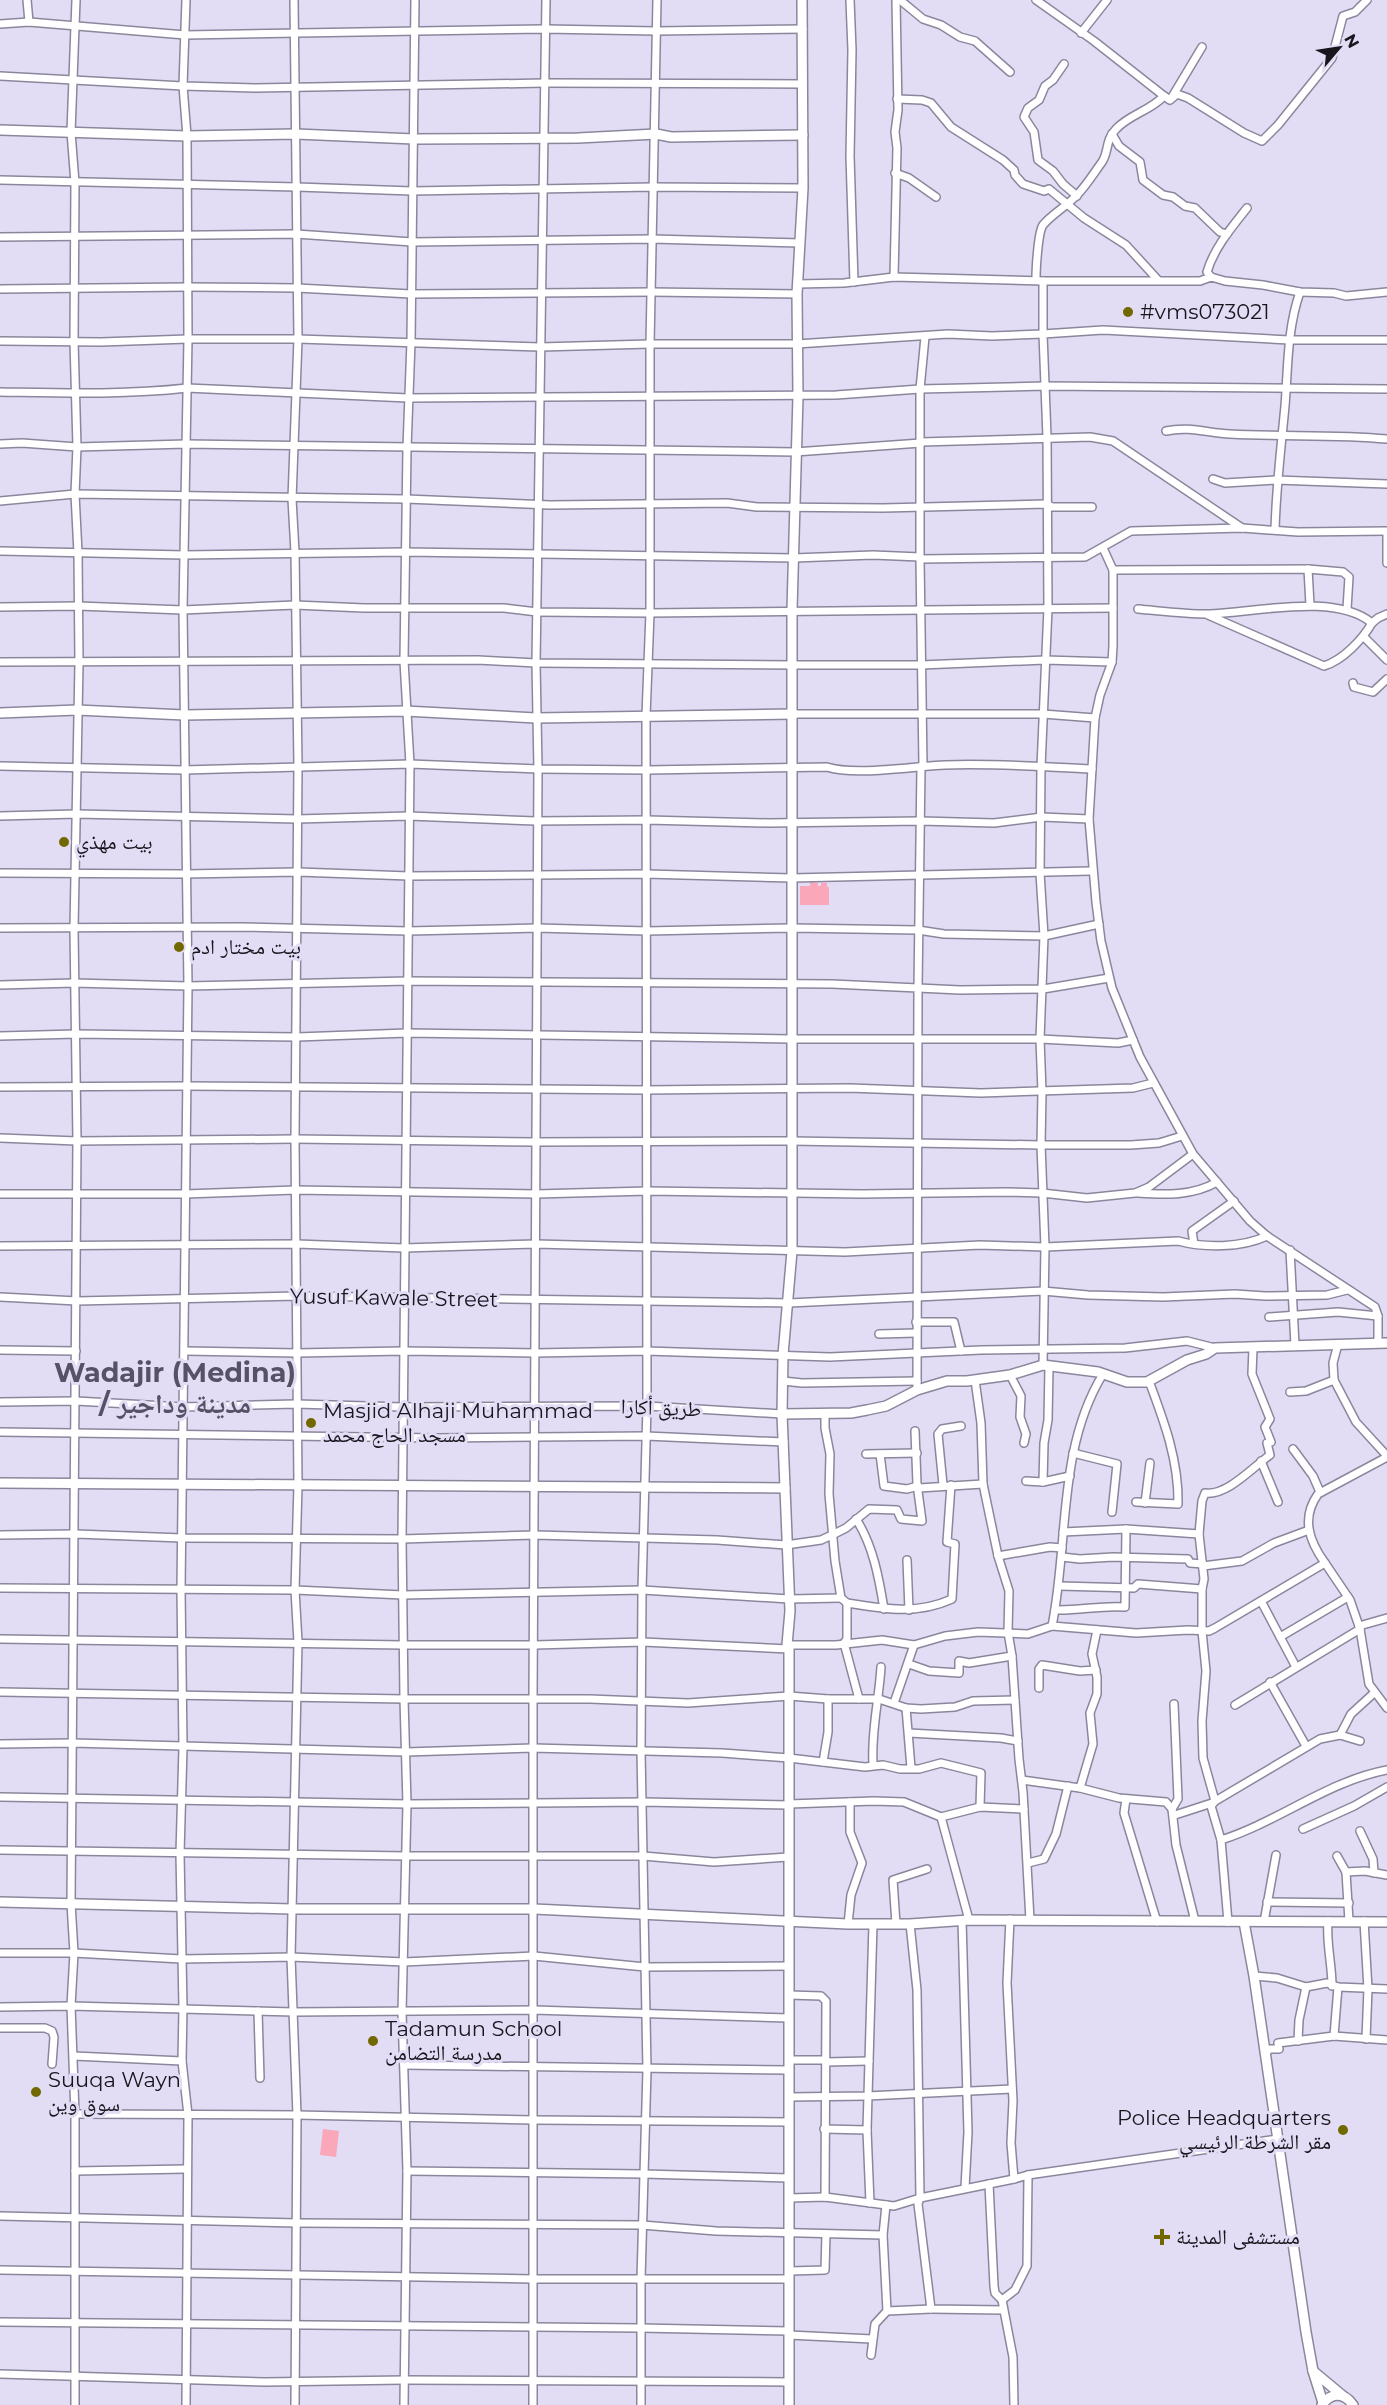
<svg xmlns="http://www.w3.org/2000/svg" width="1387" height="2405" font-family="Montserrat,'Noto Naskh Arabic',sans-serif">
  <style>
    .green { fill: #fba7ba }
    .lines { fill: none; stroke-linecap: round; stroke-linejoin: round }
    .minor-casing { stroke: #8c869c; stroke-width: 10 }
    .tertiary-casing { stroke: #8c869c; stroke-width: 12 }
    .minor { stroke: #fff; stroke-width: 7 }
    .tertiary { stroke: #fff; stroke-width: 9 }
    .poi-dot { fill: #726800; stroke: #e3dcf5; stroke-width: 2 }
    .labels { text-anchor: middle; stroke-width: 6; stroke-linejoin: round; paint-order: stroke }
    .poi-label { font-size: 21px; fill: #18151d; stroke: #e3dcf5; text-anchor: start }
    .street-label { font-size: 21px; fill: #18151d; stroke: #e3dcf5 }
    .district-label { font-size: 27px; font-weight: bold; fill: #575166; stroke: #e3dcf5 }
  </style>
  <rect width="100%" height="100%" fill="#e3dcf5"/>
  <!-- green -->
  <g class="green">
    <path d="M810 882 818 883V886H821V883H827V887H829V905H800V886H810Z"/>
    <path d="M323 2129 339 2131 336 2157 320 2155Z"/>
  </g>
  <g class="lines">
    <!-- minor casing -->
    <g class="minor-casing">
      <g id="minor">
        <path d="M27 0 29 22"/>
        <path d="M294 0 298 339 292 499 295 552 298 766 295 1139 298 1485 295 1590 298 1642 291 1957 297 2115 295 2405"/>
        <path d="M850 0 852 50 850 156 854 282"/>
        <path d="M900 0 923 19 941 25 960 37 975 41 1010 72"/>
        <path d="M1036 0 1094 41 1164 96 1170 100 1177 94 1188 98 1244 133 1262 141 1278 125 1332 58 1343 16 1355 12 1367 0"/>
        <path d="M0 24 29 22 185 35 545 29 656 31 803 29"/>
        <path d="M1081 33 1107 0"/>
        <path d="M1064 64 1053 80 1045 86 1039 100 1028 108 1024 117 1034 132 1038 160 1053 171 1063 184 1077 196"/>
        <path d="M0 76 183 86 255 88 545 83 802 84"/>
        <path d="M1172 97 1202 47"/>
        <path d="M897 99 922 100 931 103 951 127 1003 160 1014 170 1015 175 1023 184 1044 191 1049 189 1084 218 1126 245 1158 280"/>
        <path d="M1112 134 1119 146 1140 162 1143 180 1163 195 1173 197 1185 206 1195 208 1220 232 1227 234"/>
        <path d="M895 173 909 178 936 197"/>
        <path d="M0 180 297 187 412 191 653 187 803 188"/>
        <path d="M0 237 296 234 412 242 652 239 800 243"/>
        <path d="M894 277 897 148 895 132 898 110 896 0"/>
        <path d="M1211 277 1207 272C1214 248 1232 227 1247 208"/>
        <path d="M1036 279C1036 269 1038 232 1043 225 1052 214 1067 206 1077 195 1086 186 1094 173 1102 162 1109 152 1105 140 1116 129 1130 114 1150 111 1164 96"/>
        <path d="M798 284 844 283 894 277 1043 281H1200L1211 277 1225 281 1263 285 1300 292 1334 293 1346 296 1387 292"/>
        <path d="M0 289 188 287 297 288 411 294 651 292 797 294"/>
        <path d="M0 341 101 342 188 339H298L540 347 650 344H797L948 334 992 336 1043 334V281"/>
        <path d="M0 392C62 393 125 395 187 388L408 398 836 395 920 389 1045 386 1387 389"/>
        <path d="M1166 431C1189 426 1208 433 1230 434 1283 437 1335 434 1387 439"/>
        <path d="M921 442 1090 437 1113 441 1242 528"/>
        <path d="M0 444 22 443 77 447 186 444 795 452 921 443"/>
        <path d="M1213 479 1225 483 1276 480 1387 484"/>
        <path d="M0 501 75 494 406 499 550 505 727 503 757 507 883 508 1046 504 1052 507H1092"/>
        <path d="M1275 530C1276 489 1281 448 1285 406 1288 368 1287 329 1300 292"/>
        <path d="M1387 533V563"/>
        <path d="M1103 548 1113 570V646L1112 662 1100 695 1095 718 1089 819 1096 902 1101 941 1112 988 1140 1057 1193 1154 1250 1221 1267 1236 1375 1307 1378 1316V1343"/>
        <path d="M0 551 184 555 405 552 794 558 873 555 920 557V559L1085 557 1131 531 1242 528 1298 532 1387 531"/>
        <path d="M920 557V389L925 337"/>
        <path d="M920 559 923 766"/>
        <path d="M1308 569 1310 605"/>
        <path d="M1113 570 1308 569 1343 572 1349 577 1347 609"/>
        <path d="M0 607 78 606 183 610 295 605 364 608H504L537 612 650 613 1113 608"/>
        <path d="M1138 609C1161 611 1184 614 1207 614 1255 613 1334 592 1372 623L1378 618 1387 614"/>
        <path d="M1208 615 1324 666C1343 660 1362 640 1372 623"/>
        <path d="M1364 637 1387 660"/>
        <path d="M0 662 478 660 536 663 793 665H921L1045 660 1112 662"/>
        <path d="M1353 683 1354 687 1373 692 1387 679"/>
        <path d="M794 714H1043L1095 718"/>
        <path d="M0 766 184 770 410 764 538 769 648 770 827 767C855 776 914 766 945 765 994 763 1043 767 1092 769"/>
        <path d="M921 767 918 988 960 990 1043 989 1109 978"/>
        <path d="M0 816 77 814 297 819 409 816 536 821 647 820 769 823 921 821 994 823 1042 817 1089 819"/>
        <path d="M0 873 185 874 298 872 409 876 646 874 792 878 1091 871"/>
        <path d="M0 928 241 927 408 931 537 928 647 931 792 928 918 930 944 934 1044 936 1099 924"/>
        <path d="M0 985 74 983 188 986 408 981 832 984 918 988 917 1390"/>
        <path d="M0 1036 77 1034 297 1037 407 1033 791 1039H1040L1118 1043 1133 1040"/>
        <path d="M0 1087 186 1086 646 1090 850 1088 981 1093 1133 1088 1153 1083"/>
        <path d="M0 1138 77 1141 295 1139 536 1142 791 1141 1041 1145H1131L1159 1143 1182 1136"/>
        <path d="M1138 1193C1165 1195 1193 1196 1217 1182"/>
        <path d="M0 1194H185L295 1190 536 1194 648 1191 862 1194 1006 1192 1042 1193 1087 1198 1135 1193 1149 1187 1193 1154"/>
        <path d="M1194 1244 1192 1231 1234 1201"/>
        <path d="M0 1246 297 1244 404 1248 536 1244 845 1252 980 1245 1045 1247 1178 1241C1205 1248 1241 1248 1267 1236"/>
        <path d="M1290 1250 1295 1345"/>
        <path d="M0 1297 77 1301 297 1296 789 1303 1043 1291 1088 1295 1163 1297 1235 1294 1265 1296 1327 1295 1347 1290"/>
        <path d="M1269 1317 1338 1312 1378 1316"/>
        <path d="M916 1322H954L961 1351"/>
        <path d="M879 1334 916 1333"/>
        <path d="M1338 1344 1333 1363 1334 1380 1356 1422 1387 1456"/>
        <path d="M0 1350 76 1351"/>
        <path d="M185 1351 297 1353 403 1351 535 1353 646 1351 830 1357 981 1350 1125 1348 1187 1341 1215 1348"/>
        <path d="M1043 1365 1045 1247 1041 1145 1042 1092 1040 1039 1044 936 1040 873 1041 767 1048 608 1047 437 1043 334 1103 330 1289 340H1387"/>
        <path d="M1010 1375 1021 1396 1020 1417 1026 1434 1024 1443"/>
        <path d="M975 1380 981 1423 983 1484 998 1556 1050 1547 1062 1548"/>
        <path d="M783 1381 802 1383 917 1381"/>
        <path d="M1290 1392 1306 1391 1334 1380"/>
        <path d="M0 1402 76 1401 183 1407 296 1404 403 1407 647 1406 782 1414"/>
        <path d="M825 1413V1428L830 1454 829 1494 835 1561 841 1598 847 1603V1639L844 1643 859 1699"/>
        <path d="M0 1432 438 1438 646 1436 784 1442"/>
        <path d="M1293 1449 1313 1476 1320 1492"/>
        <path d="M1073 1453 1117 1464 1112 1512"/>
        <path d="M866 1454 917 1453"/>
        <path d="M880 1454 884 1486 907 1489 918 1486"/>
        <path d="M1261 1461 1278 1502"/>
        <path d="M1026 1481 1043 1482 1070 1476"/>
        <path d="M1043 1482 1044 1443 1048 1420 1049 1367"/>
        <path d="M943 1485 938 1434 942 1429 961 1426"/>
        <path d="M919 1488 983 1484"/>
        <path d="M1136 1502 1178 1504C1179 1461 1164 1421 1149 1381"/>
        <path d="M1145 1503 1150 1463"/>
        <path d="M856 1519C873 1545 879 1578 884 1609"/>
        <path d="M1063 1532 1126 1529 1199 1534"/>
        <path d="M0 1535 76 1534 182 1538 402 1539 535 1535 717 1540 786 1545 821 1540 832 1535 846 1528 869 1509 897 1510 901 1519 922 1521 917 1484 915 1431"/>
        <path d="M998 1556 1009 1591 1008 1632 1012 1656 1019 1759 1023 1792 1030 1920"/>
        <path d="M1062 1557 1080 1559 1113 1557 1188 1559 1190 1563 1203 1564"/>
        <path d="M907 1560 909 1610"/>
        <path d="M1325 1563 1350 1600 1360 1629 1369 1684 1387 1708"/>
        <path d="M1203 1566 1242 1561 1274 1543 1309 1530"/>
        <path d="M1059 1586 1134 1588 1138 1584 1202 1589"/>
        <path d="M0 1588 295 1590 403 1595 642 1590 789 1599 841 1598"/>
        <path d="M1261 1601 1296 1667"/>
        <path d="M847 1603C884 1609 917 1615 952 1599L955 1544 947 1542 951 1485"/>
        <path d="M1055 1610C1079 1611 1101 1605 1125 1607L1126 1529"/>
        <path d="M1052 1626 1136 1633 1188 1630 1209 1631 1215 1628 1325 1563C1309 1541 1301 1518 1318 1494L1387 1457"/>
        <path d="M1359 1626 1387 1618"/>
        <path d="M1280 1637 1348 1597"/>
        <path d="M0 1639 403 1645H535L643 1642 789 1649"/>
        <path d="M787 1645H836L882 1640 914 1645 945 1636 978 1632 1028 1634 1052 1626C1069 1542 1057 1449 1103 1374"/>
        <path d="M909 1664 929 1671 959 1673V1661L969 1663 1012 1656"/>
        <path d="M1270 1682 1306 1746"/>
        <path d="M1039 1688V1669L1042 1665 1080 1671 1096 1670"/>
        <path d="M0 1692 404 1699H590L688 1703 789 1696 828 1699H879L906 1708 921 1709 955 1707 973 1701 1015 1700"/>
        <path d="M894 1703 914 1645"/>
        <path d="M1174 1704 1178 1799 1172 1809 1176 1845 1195 1921"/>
        <path d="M1235 1705 1360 1629"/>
        <path d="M906 1708 911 1768"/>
        <path d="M909 1733 1001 1738 1018 1741"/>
        <path d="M1340 1735 1351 1714 1374 1693"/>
        <path d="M0 1744 73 1743 406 1752 533 1748 722 1753 789 1758 865 1767 883 1765 900 1769H919L941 1763 981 1773 980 1807"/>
        <path d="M823 1762 828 1732V1699"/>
        <path d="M873 1764C871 1731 879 1700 881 1667"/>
        <path d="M1022 1780 1080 1788 1119 1798 1166 1802 1172 1809"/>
        <path d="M1080 1788 1093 1744 1090 1713 1097 1694V1677L1092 1654 1097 1630"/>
        <path d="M0 1797 407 1804 644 1802 789 1805"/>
        <path d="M1126 1799 1124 1813 1157 1922"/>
        <path d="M789 1804 874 1801 904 1802 941 1817 980 1807 1024 1809"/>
        <path d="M1175 1815 1212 1803 1320 1739 1340 1735 1360 1741"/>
        <path d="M941 1817 969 1920"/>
        <path d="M1303 1829 1354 1806 1387 1787"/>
        <path d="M1360 1831 1373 1859 1374 1873"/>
        <path d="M1221 1840C1278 1822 1328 1781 1387 1770"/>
        <path d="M0 1850 407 1856H643L714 1862 788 1857"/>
        <path d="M1337 1856 1346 1872 1349 1921"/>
        <path d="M1028 1863 1044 1859 1056 1834 1068 1786"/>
        <path d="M1346 1872 1365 1871 1387 1875"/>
        <path d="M1267 1902 1349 1903"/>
        <path d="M1010 1919 1007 1983 1013 2101 1011 2143 1014 2179 1028 2175 1278 2139"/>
        <path d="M962 1920 968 2132 965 2188"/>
        <path d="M1328 1921C1326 1943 1332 1964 1332 1986"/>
        <path d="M1364 1921 1368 1989 1366 2039"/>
        <path d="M1228 1922 1221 1840 1211 1806 1215 1801 1203 1758 1202 1721 1206 1671 1202 1631V1589L1204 1579 1199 1534 1202 1501 1205 1493C1227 1496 1253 1467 1270 1455L1267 1443 1271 1442 1265 1427 1270 1419 1252 1374 1253 1348"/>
        <path d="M1264 1922 1276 1855"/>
        <path d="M848 1924 851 1895 862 1863 850 1832V1802"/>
        <path d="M896 1924 893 1880 927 1869"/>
        <path d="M0 1953H74L181 1959 291 1957 404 1962 534 1956 645 1967 788 1966"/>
        <path d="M1254 1976 1277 1978 1306 1987 1327 1983 1338 1987 1387 1989"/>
        <path d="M789 1995 821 1996 826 2001 825 2197"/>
        <path d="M0 2007 71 2006 294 2012 534 2010 789 2018"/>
        <path d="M258 2011 260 2078"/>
        <path d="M0 2028H45L52 2031 54 2037 52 2064"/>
        <path d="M1334 2036 1338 1987"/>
        <path d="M1298 2041 1299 2020 1306 1987"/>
        <path d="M1265 2053 1270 2049H1279L1278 2043 1334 2036 1387 2040"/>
        <path d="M74 2056 182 2061"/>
        <path d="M789 2060H826"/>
        <path d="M826 2062 869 2061"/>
        <path d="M404 2065 789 2070"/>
        <path d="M789 2097 867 2096 1012 2089"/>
        <path d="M75 2114 297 2115 534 2120 788 2122"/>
        <path d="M824 2129 867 2130 873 1924"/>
        <path d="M867 2130 870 2203"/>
        <path d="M75 2171 186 2169"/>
        <path d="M407 2171 643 2174 789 2178"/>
        <path d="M989 2184 920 2198 918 2204 931 2309 1003 2310"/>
        <path d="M789 2198 825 2197 894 2206 920 2198 917 1990 910 1924"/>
        <path d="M886 2205 883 2235 887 2311"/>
        <path d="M0 2216 297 2223 642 2225 716 2231 883 2235"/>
        <path d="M0 2270 533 2279H789"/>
        <path d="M790 2271 825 2270 826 2234"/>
        <path d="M1002 2300 995 2293 994 2286 989 2184 1014 2179"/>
        <path d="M0 2322 640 2328 789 2331"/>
        <path d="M789 2335 872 2339"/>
        <path d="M871 2355 875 2324 887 2311 931 2309"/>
        <path d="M0 2374 265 2382 404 2380 789 2382"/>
        <path d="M75 2405V2114L71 2006 74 1953 71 1903 77 1141 74 929 79 663 78 553 75 494 77 447 74 341 75 183 71 132 76 0"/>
        <path d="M186 2405 188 2115 182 2061 183 2008 180 1854 183 1747 181 1590 188 986 183 610 188 339 187 136 183 86 186 0"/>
        <path d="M404 2405 407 2171 402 2012 407 1804 404 1699 402 1539 410 764 404 661 407 448 411 342 415 0"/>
        <path d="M533 2405V1699L538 769 536 663 546 0"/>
        <path d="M641 2405V2279L647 2070 641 1751 642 1590 647 1406 646 716 650 613V344L657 0"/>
        <path d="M1014 2405 1013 2357 1002 2300 1015 2290 1027 2266 1028 2175"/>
      </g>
    </g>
    <!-- tertiary casing -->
    <g class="tertiary-casing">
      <g id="tertiary">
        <path d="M0 130 187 136 296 134 414 139 578 138 656 134 671 137 803 135"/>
        <path d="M0 713 77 710 184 715 405 711 536 718 794 714"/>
        <path d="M782 1414 851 1413 867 1410 886 1406 917 1390 947 1381H967L1010 1375 1043 1365 1098 1372 1127 1382H1147L1187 1360 1206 1354 1215 1348 1387 1343"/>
        <path d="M0 1483 785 1488"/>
        <path d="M0 1902 292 1909H534L848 1924H910L969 1920 1387 1922"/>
        <path d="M1244 1922 1254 1976 1306 2332 1313 2371 1323 2403"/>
        <path d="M1313 2371 1343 2396"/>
        <path d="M789 2405V1649L787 1645 790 1611 782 1414 783 1355 792 1251V610L798 396 797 294 803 188 802 0"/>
        <path d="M1322 2405C1331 2392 1344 2392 1353 2405"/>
      </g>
    </g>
    <!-- minor -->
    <use href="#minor" class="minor"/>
    <!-- tertiary -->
    <use href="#tertiary" class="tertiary"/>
  </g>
  <!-- markers -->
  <g class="poi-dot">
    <circle cx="1128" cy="312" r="6"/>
    <circle cx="64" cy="842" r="6"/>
    <circle cx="179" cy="947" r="6"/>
    <circle cx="311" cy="1423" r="6"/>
    <circle cx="373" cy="2041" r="6"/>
    <circle cx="36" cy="2092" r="6"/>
    <circle cx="1343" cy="2130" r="6"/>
    <path d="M1159 2228h6v6h6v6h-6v6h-6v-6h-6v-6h6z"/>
  </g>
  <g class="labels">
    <!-- poi labels -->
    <g class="poi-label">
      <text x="1140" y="319">#vms073021</text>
      <text x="76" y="849">بيت مهذي</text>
      <text x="191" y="954">بيت مختار ادم</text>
      <text x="323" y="1418">Masjid Alhaji Muhammad<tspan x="323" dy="24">مسجد الحاج محمد</tspan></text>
      <text x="385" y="2036">Tadamun School<tspan x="385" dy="24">مدرسة التضامن</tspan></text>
      <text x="48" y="2087">Suuqa Wayn<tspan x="48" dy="24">سوق وين</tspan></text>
      <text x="1331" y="2125" text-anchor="end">Police Headquarters<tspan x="1331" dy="24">مقر الشرطة الرئيسي</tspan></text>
      <text x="1176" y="2244">مستشفى المدينة</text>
    </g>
    <!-- street labels -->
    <g class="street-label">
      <text transform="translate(394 1298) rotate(1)" y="7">Yusuf Kawale Street</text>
      <text transform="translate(661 1408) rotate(2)" y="7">طريق أكارا</text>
    </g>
    <!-- district labels -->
    <g class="district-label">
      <text x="175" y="1382">Wadajir (Medina)<tspan x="175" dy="31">/ مدينة وداجير</tspan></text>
    </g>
  </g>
  <!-- north arrow -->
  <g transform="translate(1339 48) rotate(61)" stroke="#e3dcf5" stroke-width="4.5" paint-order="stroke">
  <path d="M0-4.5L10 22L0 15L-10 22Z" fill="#18151d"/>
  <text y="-9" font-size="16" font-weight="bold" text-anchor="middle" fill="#18151d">N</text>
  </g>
</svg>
